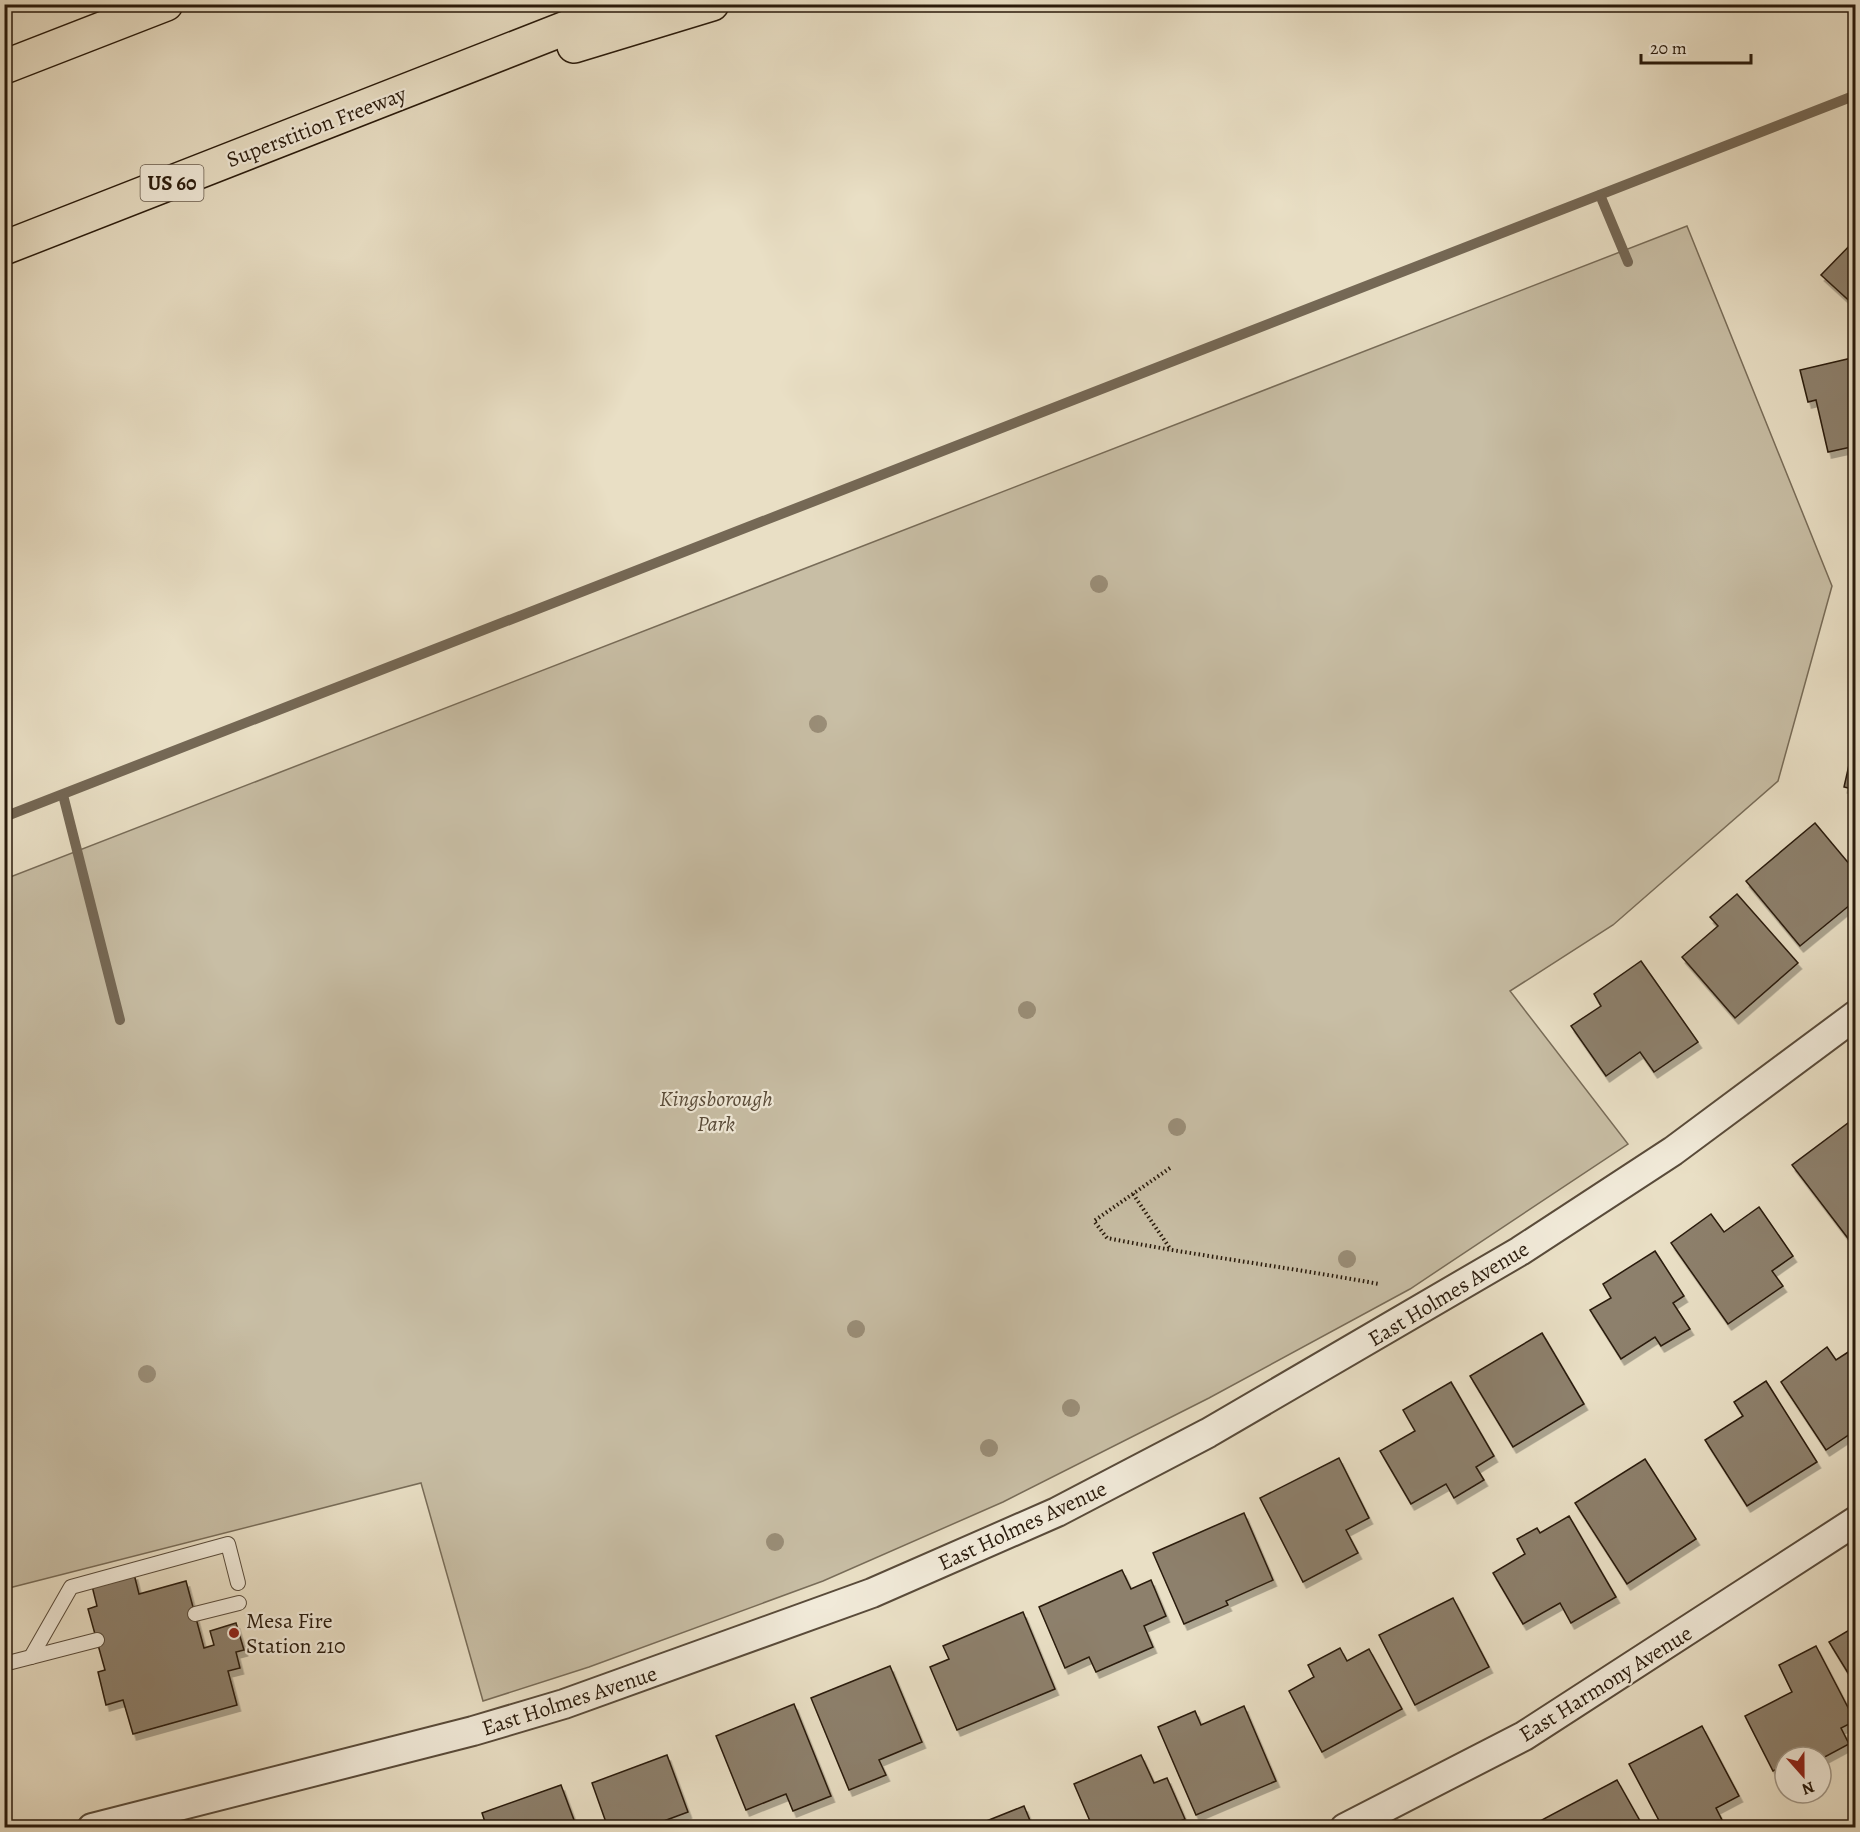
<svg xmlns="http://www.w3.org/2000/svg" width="1860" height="1832" font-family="Alegreya,serif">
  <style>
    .green { fill: #c8bea5; stroke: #786c58; stroke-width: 1.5 }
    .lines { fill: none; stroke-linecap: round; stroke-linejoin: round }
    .stream { stroke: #756855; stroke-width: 10 }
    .building { fill: #8d806c; stroke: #291a0b; stroke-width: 1.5; filter: url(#shadow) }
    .lane-casing { stroke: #594b3a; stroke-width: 16 }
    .street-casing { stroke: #594b3a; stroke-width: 32 }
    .highway-casing { stroke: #291a0b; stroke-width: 36 }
    .path { stroke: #291a0b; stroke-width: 4; stroke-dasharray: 1.5 3; stroke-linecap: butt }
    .lane { stroke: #f1ead9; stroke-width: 14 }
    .street { stroke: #f1ead9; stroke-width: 28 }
    .highway { stroke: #e9dfc5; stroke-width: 33 }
    .tree { fill: #9a8e78 }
    .poi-dot { fill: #8f2418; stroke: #f1ead9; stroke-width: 2 }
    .labels { text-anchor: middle; stroke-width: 4.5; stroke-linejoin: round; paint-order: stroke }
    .shield { fill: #f1ead9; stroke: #655849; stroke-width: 1.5 }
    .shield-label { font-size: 21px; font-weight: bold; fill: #291a0b }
    .street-label { font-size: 22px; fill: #291a0b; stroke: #f1ead9 }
    .park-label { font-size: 22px; font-style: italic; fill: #594b39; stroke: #f1ead9 }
    .poi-label { font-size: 22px; fill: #291a0b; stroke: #f1ead9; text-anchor: start }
  </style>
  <defs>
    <filter id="shadow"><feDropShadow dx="3.5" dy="6" stdDeviation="0" flood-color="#0004"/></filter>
  </defs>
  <rect width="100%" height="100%" fill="#e9dfc5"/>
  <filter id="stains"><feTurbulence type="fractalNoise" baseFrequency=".00333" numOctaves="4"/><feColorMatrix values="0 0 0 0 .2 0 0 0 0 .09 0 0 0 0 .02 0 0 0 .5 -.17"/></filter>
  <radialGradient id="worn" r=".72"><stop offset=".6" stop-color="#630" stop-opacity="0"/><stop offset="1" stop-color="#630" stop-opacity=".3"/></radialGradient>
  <!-- green -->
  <path class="green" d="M1687 226 1832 586 1778 781 1613 925 1510 991 1628 1144 1410 1289 1209 1398 1003 1502 823 1581 589 1667 483 1701 421 1483 5 1589V879Z"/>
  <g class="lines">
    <!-- stream -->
    <g class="stream">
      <path d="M1600 195 1628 262"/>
      <path d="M63 795 120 1020"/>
      <path d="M4 817 1856 95"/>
    </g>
  </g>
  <!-- building -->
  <g class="building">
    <path d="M1856 239V307L1821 275Z"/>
    <path d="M1856 357V446L1828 452 1816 400 1808 402 1800 370Z"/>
    <path d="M1856 734V790L1844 787Z"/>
    <path d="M1815 823 1856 872V900L1800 946 1746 881Z"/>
    <path d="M1737 894 1798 963 1735 1018 1682 957 1718 926 1710 917Z"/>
    <path d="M1641 961 1698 1042 1654 1072 1640 1052 1606 1076 1571 1026 1601 1006 1594 994Z"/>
    <path d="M1856 1117V1237L1850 1241 1792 1165Z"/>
    <path d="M1759 1207 1793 1256 1772 1271 1783 1286 1728 1324 1671 1243 1711 1214 1724 1232Z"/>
    <path d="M1655 1251 1684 1296 1673 1303 1690 1329 1661 1346 1655 1337 1621 1359 1590 1310 1611 1298 1603 1284Z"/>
    <path d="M1542 1333 1584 1404 1513 1447 1470 1376Z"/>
    <path d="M1827 1347 1836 1360 1856 1347V1430L1826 1450 1781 1382Z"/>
    <path d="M1766 1381 1817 1462 1747 1506 1705 1440 1743 1416 1734 1402Z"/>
    <path d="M1451 1382 1494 1456 1476 1467 1484 1480 1454 1498 1446 1484 1411 1504 1380 1451 1415 1431 1403 1410Z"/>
    <path d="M1339 1458 1369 1518 1346 1530 1358 1553 1303 1582 1260 1498Z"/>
    <path d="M1645 1459 1696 1539 1627 1584 1575 1503Z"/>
    <path d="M1244 1513 1273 1580 1226 1601 1228 1605 1184 1624 1153 1553Z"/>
    <path d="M1569 1516 1616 1597 1571 1623 1560 1603 1523 1624 1493 1573 1525 1554 1517 1539 1537 1528 1540 1533Z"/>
    <path d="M1122 1570 1131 1589 1151 1580 1166 1616 1144 1626 1153 1647 1096 1672 1089 1657 1065 1668 1039 1607Z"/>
    <path d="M134 1574 139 1594 186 1581 204 1648 214 1645 210 1631 236 1623 244 1650 236 1652 240 1668 228 1671 237 1705 133 1734 123 1700 106 1705 98 1672 105 1670 88 1609 97 1606 92 1586Z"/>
    <path d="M1453 1598 1489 1667 1415 1705 1379 1635Z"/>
    <path d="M1023 1612 1055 1689 957 1730 930 1667 949 1659 943 1646Z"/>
    <path d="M1856 1626V1686L1829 1642Z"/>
    <path d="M1816 1646 1855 1721 1841 1728 1849 1744 1821 1759 1812 1757 1810 1752 1800 1757H1785V1765L1773 1771 1745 1716 1792 1692 1779 1665Z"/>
    <path d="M1340 1648 1347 1661 1369 1649 1402 1709 1322 1752 1289 1691 1314 1677 1308 1665Z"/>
    <path d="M890 1666 922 1742 879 1760 886 1775 849 1790 811 1698Z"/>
    <path d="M794 1704 831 1796 793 1811 786 1794 746 1810 716 1736Z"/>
    <path d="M1244 1706 1276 1781 1196 1815 1158 1727 1195 1711 1201 1725Z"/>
    <path d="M1702 1726 1739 1796 1716 1808 1724 1824 1716 1828H1663L1629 1764Z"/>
    <path d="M667 1755 688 1812 645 1828H608L592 1783Z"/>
    <path d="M1141 1755 1154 1783 1167 1778 1185 1819 1165 1828H1093L1074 1784Z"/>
    <path d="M1617 1780 1644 1828H1541L1538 1822Z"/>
    <path d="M561 1785 577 1828H487L482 1813Z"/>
    <path d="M1024 1806 1033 1828H969Z"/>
  </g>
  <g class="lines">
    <!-- lane casing -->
    <g class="lane-casing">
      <g id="lane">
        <path d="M195 1614 239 1603"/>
        <path d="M31 1657 71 1587 228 1544 238 1583"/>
        <path d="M4 1664 97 1640"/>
      </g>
    </g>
    <!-- street casing -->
    <g class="street-casing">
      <g id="street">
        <path d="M92 1828 473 1731 564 1704 872 1593 1057 1512 1208 1433 1520 1251 1673 1151 1856 1015"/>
        <path d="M1345 1828 1524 1736 1856 1521"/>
      </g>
    </g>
    <!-- highway casing -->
    <g class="highway-casing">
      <g id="highway">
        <path d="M574 46 712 4"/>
        <path d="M4 67 166 4"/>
        <path d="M4 248 627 4"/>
      </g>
    </g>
    <!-- path -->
    <g class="path">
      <path d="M1170 1168 1094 1221 1107 1238C1197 1256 1288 1267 1379 1284"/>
      <path d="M1133 1194 1171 1250"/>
    </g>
    <!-- lane -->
    <use href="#lane" class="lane"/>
    <!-- street -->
    <use href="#street" class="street"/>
    <!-- highway -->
    <use href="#highway" class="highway"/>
  </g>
  <!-- trees -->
  <g class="tree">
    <circle cx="1099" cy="584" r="9"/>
    <circle cx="818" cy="724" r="9"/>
    <circle cx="1027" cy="1010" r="9"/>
    <circle cx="1177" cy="1127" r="9"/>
    <circle cx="1347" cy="1259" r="9"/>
    <circle cx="856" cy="1329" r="9"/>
    <circle cx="147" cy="1374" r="9"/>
    <circle cx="1071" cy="1408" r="9"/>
    <circle cx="989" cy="1448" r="9"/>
    <circle cx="775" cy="1542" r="9"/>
  </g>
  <!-- markers -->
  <circle class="poi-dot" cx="234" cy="1633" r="6"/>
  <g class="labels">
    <!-- shield labels -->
    <rect class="shield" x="140.5" y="165" width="63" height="36" rx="4.5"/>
    <g class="shield-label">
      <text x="172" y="190">US 60</text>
    </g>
    <!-- street labels -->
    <g class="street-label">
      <text transform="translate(316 126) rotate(-21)" y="8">Superstition Freeway</text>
      <text transform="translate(1448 1293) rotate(-31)" y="8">East Holmes Avenue</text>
      <text transform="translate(1022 1525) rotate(-25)" y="8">East Holmes Avenue</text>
      <text transform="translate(1605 1683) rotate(-32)" y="8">East Harmony Avenue</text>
      <text transform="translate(569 1700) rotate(-18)" y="8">East Holmes Avenue</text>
    </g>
    <!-- park labels -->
    <g class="park-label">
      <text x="716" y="1106">Kingsborough<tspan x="716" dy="25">Park</tspan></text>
    </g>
    <!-- poi labels -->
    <g class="poi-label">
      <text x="246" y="1628">Mesa Fire<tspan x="246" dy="25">Station 210</tspan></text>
    </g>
  </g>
  <!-- margin -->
  <rect width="1860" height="1832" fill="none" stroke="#e9dfc5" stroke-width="24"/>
  <rect x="6" y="6" width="1848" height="1820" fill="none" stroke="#291a0b" stroke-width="3"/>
  <rect x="12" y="12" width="1836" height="1808" fill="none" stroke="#291a0b" stroke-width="1.5"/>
  <!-- north arrow -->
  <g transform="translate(1803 1775) rotate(159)"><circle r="28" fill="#f1ead9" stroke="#a19787" stroke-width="1.5"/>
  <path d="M0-4.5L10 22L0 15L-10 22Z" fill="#8f2418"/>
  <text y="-9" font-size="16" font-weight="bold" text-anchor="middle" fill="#291a0b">N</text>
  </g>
  <!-- scale -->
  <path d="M1641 54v9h110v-9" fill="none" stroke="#291a0b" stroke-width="3"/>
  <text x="1650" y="54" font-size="18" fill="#291a0b" stroke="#f1ead9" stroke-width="4.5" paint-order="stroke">20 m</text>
  <rect width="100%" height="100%" filter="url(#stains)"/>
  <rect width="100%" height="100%" fill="url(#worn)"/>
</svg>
